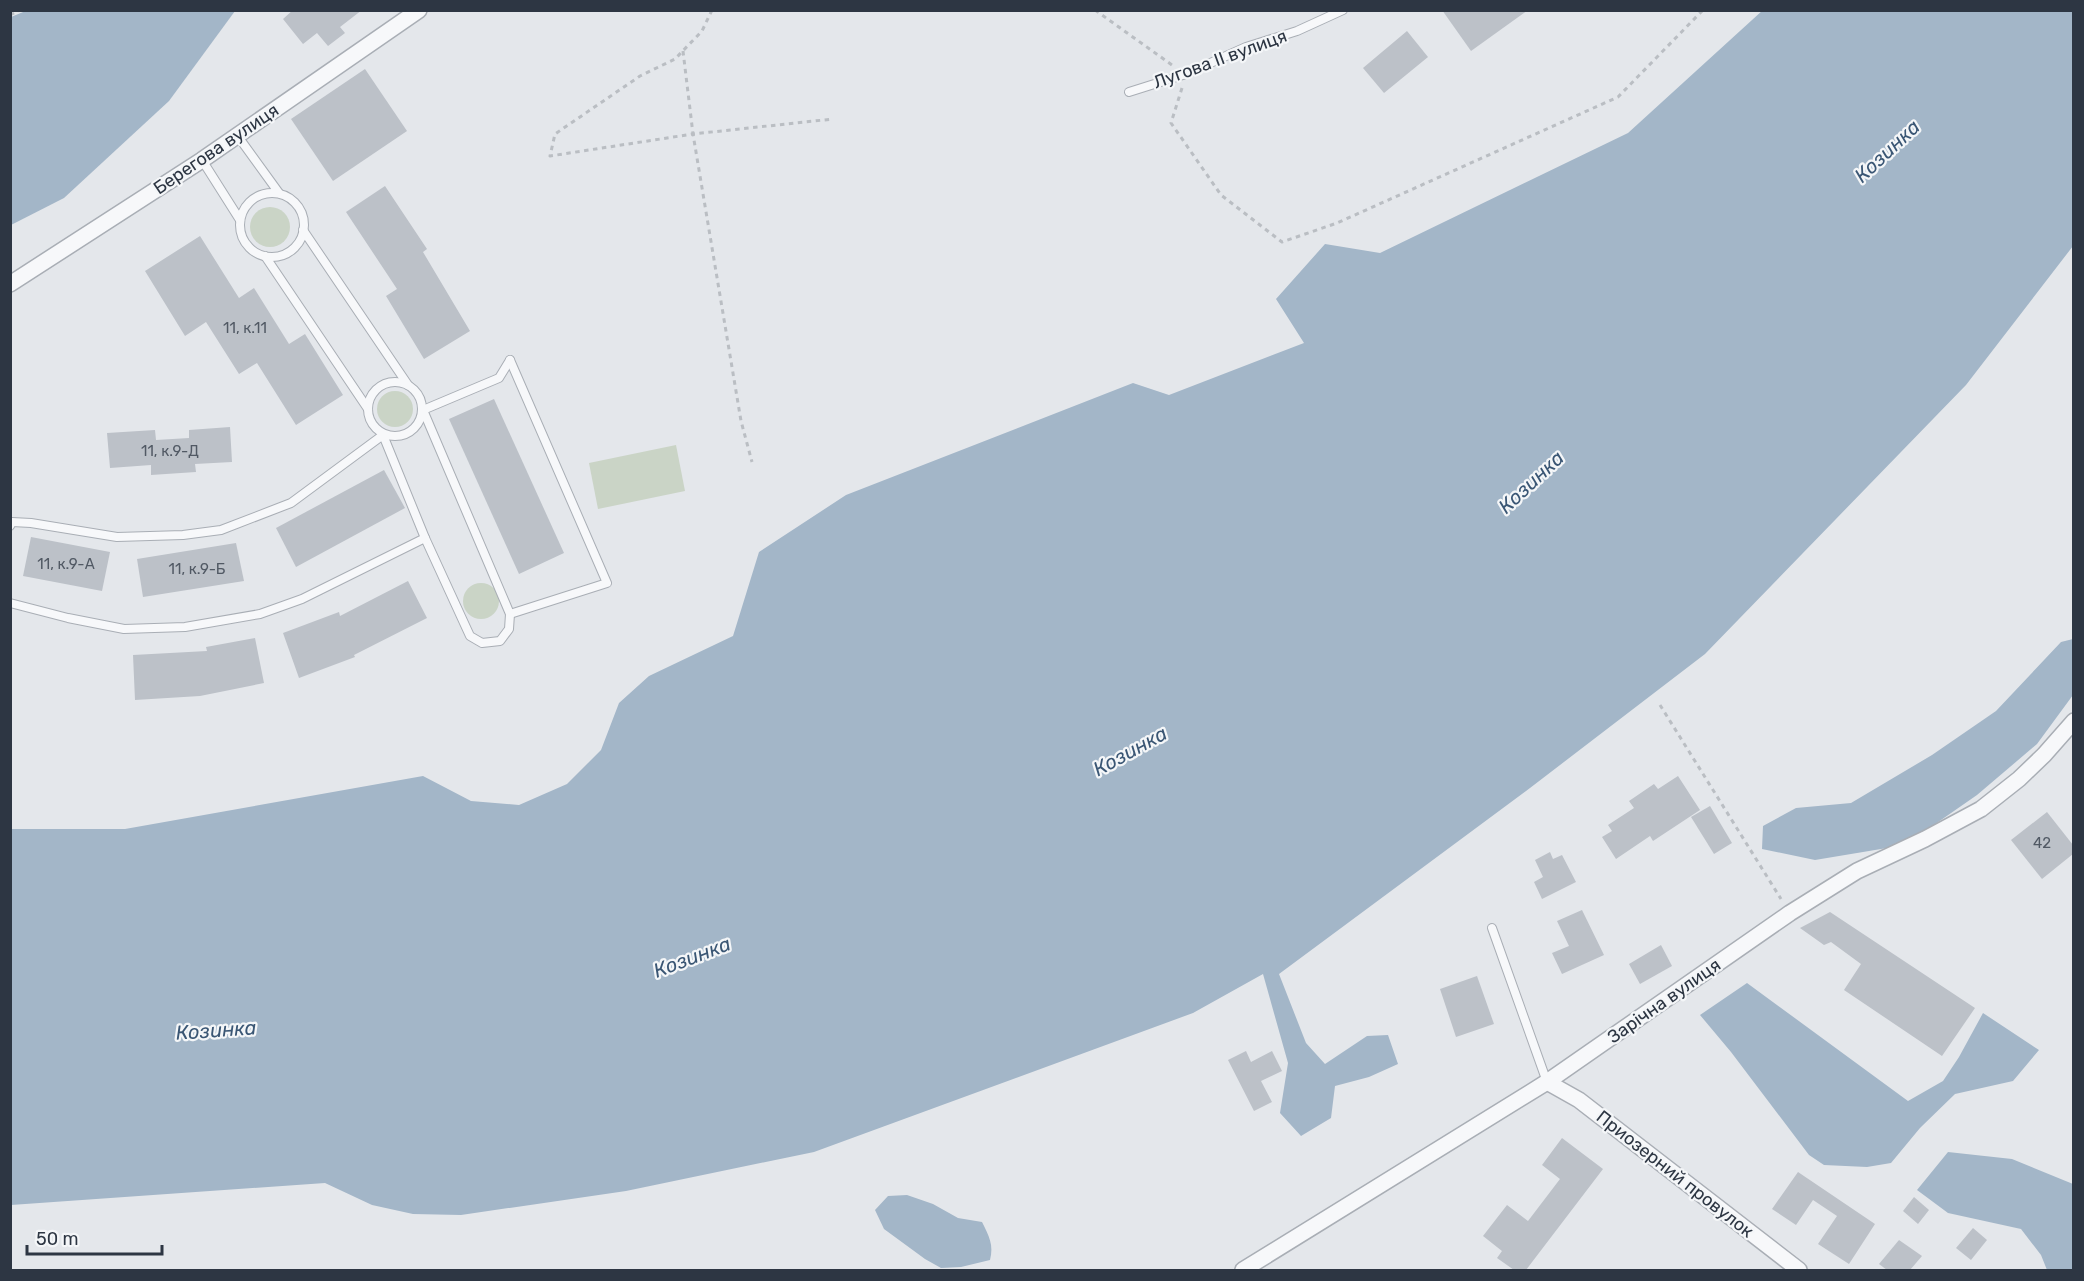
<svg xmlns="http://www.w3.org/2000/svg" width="2084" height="1281" font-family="Rubik,sans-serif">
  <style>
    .green { fill: #cad4c6 }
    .water { fill: #a3b6c8 }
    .building { fill: #bcc1c8 }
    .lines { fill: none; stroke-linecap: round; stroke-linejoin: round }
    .lane-casing { stroke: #a9aeb5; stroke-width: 10 }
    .street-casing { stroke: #a9aeb5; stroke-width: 18 }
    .path { stroke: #babec3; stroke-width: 3; stroke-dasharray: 4.5 4.5; stroke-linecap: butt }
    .lane { stroke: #f7f8fa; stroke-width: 8 }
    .street { stroke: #f7f8fa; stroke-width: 15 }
    .labels { text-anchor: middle; stroke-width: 4.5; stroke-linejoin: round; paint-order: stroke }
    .number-label { font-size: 15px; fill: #515964 }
    .street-label { font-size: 18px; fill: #2d3643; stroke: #f4f6f8 }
    .water-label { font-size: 20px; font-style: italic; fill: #3a5674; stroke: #f4f6f8 }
  </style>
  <rect width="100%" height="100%" fill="#e4e7eb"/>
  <!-- green -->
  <g class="green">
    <circle cx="270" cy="227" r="20"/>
    <circle cx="395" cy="409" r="18"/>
    <path d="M676 445 685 491 598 509 589 463Z"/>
    <circle cx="481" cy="601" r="18"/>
  </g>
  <!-- water -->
  <g class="water">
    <path d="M28 10 235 11 169 101 64 198 11 225V17Z"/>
    <path d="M1763 10 2073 11V246L1966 385 1705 654 1530 788 1279 974 1306 1043 1325 1064 1367 1036 1388 1035 1398 1064 1369 1077 1335 1086 1331 1118 1301 1136 1280 1113 1288 1063 1263 974 1193 1013 814 1152 626 1191 461 1215 413 1214 372 1205 325 1183 11 1205V829H125L423 776 471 801 519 805 567 784 601 750 619 703 649 676 733 636 759 552 846 495 1133 383 1169 395 1304 343 1276 299 1325 244 1380 253 1628 133Z"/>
    <path d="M2073 639V695L2037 744 1977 795 1905 845 1815 860 1762 849 1763 826 1796 808 1851 803 1932 755 1996 711 2061 642Z"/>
    <path d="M1747 983 1908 1101 1943 1081 1959 1057 1983 1013 2039 1050 2013 1081 1955 1094 1920 1128 1891 1163 1867 1167 1824 1165 1809 1155 1731 1052 1700 1015Z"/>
    <path d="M1948 1152 2012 1159 2073 1184V1270H2047L2041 1255 2021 1229 1948 1213 1917 1190Z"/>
    <path d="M907 1195 933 1204 958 1218 982 1222C989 1236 994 1245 990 1260L961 1267 941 1268 925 1259 884 1229 875 1210 888 1196Z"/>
  </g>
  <!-- building -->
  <g class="building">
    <path d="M293 10H362L340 27 345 33 328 46 317 33 303 44 283 19Z"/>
    <path d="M1442 10H1528L1471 51Z"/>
    <path d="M1407 31 1428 57 1384 93 1363 68Z"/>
    <path d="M365 69 407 131 333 181 291 119Z"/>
    <path d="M385 186 427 249 423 252 470 331 424 359 386 296 397 289 346 212Z"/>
    <path d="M200 236 239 298 254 288 289 344 305 334 343 395 296 425 257 363 239 374 206 322 185 336 145 271Z"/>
    <path d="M494 399 564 553 519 574 449 419Z"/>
    <path d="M230 427 232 462 195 464 196 472 151 475V465L110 468 107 433 155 430 156 440 189 438V430Z"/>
    <path d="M384 470 405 508 296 567 276 528Z"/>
    <path d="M31 537 110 552 102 591 23 576Z"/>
    <path d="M236 543 244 581 143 597 137 559Z"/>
    <path d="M408 581 427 618 354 655 355 657 299 678 283 633 339 612 340 616Z"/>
    <path d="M255 638 264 683 200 696 135 700 133 655 207 651 206 647Z"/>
    <path d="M1678 776 1700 810 1653 841 1650 836 1616 859 1602 837 1612 831 1608 825 1634 808 1629 801 1654 784 1658 789Z"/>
    <path d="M1710 806 1732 843 1714 854 1691 817Z"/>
    <path d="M2047 812 2073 845V854L2042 879 2011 840Z"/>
    <path d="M1550 852 1553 859 1562 855 1576 882 1542 899 1534 882 1543 877 1535 860Z"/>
    <path d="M1582 910 1604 955 1562 974 1552 953 1569 946 1557 921Z"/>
    <path d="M1830 912 1975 1008 1942 1056 1844 990 1861 964 1831 942 1824 945 1800 928Z"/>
    <path d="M1661 945 1672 966 1640 984 1629 964Z"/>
    <path d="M1477 976 1494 1024 1456 1037 1440 989Z"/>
    <path d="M1246 1051 1251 1062 1272 1051 1282 1071 1261 1081 1272 1102 1254 1111 1228 1060Z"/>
    <path d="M1562 1138 1603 1169 1526 1270H1514L1497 1258 1502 1251 1483 1236 1507 1205 1528 1221 1560 1179 1542 1165Z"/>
    <path d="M1798 1172 1875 1224 1849 1264 1818 1244 1837 1216 1813 1200 1796 1225 1772 1209Z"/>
    <path d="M1914 1197 1929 1210 1918 1224 1903 1211Z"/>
    <path d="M1973 1228 1987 1240 1971 1260 1956 1248Z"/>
    <path d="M1899 1240 1922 1256 1910 1270H1887L1879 1264Z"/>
  </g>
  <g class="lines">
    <!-- lane casing -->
    <g class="lane-casing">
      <g id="lane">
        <path d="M1129 92 1186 74 1246 47 1297 31 1343 10"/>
        <path d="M237 135 279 193"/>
        <path d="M202 160 240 220"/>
        <circle cx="272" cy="225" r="32"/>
        <path d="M303 230 408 385"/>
        <path d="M265 256 368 409"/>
        <circle cx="395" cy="409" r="27"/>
        <path d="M10 526 12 522 31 523 117 537 183 535 221 530 291 503 383 435 425 538"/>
        <path d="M10 603 68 618 124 629 185 627 260 614 302 599 425 538 470 636 482 643 500 641 509 629 510 614 423 410 499 378 510 360"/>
        <path d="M510 614 607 583 510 360"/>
        <path d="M1492 928 1547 1082"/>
      </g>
    </g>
    <!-- street casing -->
    <g class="street-casing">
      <g id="street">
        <path d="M10 284 202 160 419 10"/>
        <path d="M1547 1082 1579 1100 1799 1270"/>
        <path d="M1243 1270 1547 1082 1790 913 1857 871 1925 839 1981 809 2019 779 2044 755 2074 721"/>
      </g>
    </g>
    <!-- path -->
    <g class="path">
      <path d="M712 10 702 31 675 59 640 76 555 134 550 156 693 134 741 421 752 462"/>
      <path d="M1095 10 1172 65"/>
      <path d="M10 15 20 10"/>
      <path d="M683 51 693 134 833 119"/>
      <path d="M1182 88 1171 123 1221 195 1282 242 1337 223 1618 97 1703 10"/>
      <path d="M1660 705 1781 899"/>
    </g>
    <!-- lane -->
    <use href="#lane" class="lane"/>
    <!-- street -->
    <use href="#street" class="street"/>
  </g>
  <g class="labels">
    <!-- number labels -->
    <g class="number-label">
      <text x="245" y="333">11, к.11</text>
      <text x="170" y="456">11, к.9-Д</text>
      <text x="66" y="569">11, к.9-А</text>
      <text x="197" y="574">11, к.9-Б</text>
      <text x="2042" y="848">42</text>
    </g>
    <!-- street labels -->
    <g class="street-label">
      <text transform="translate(1220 59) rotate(-20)" y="6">Лугова II вулиця</text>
      <text transform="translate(216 149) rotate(-34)" y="6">Берегова вулиця</text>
      <text transform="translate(1664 1001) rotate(-35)" y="6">Зарічна вулиця</text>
      <text transform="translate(1675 1174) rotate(38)" y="6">Приозерний провулок</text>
    </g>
    <!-- water labels -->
    <g class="water-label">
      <text transform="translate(1887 151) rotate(-43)" y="7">Козинка</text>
      <text transform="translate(1531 482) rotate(-43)" y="7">Козинка</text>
      <text transform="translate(1130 751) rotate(-29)" y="7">Козинка</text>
      <text transform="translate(692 957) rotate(-21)" y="7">Козинка</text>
      <text transform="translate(216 1030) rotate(-4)" y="7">Козинка</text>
    </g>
  </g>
  <!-- border -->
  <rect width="2084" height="1281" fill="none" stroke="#2d3643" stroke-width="24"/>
  <!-- scale -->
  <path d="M27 1245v9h135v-9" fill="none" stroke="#2d3643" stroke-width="3"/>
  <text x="36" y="1245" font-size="18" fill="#2d3643" stroke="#f4f6f8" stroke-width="4.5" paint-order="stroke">50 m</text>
</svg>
